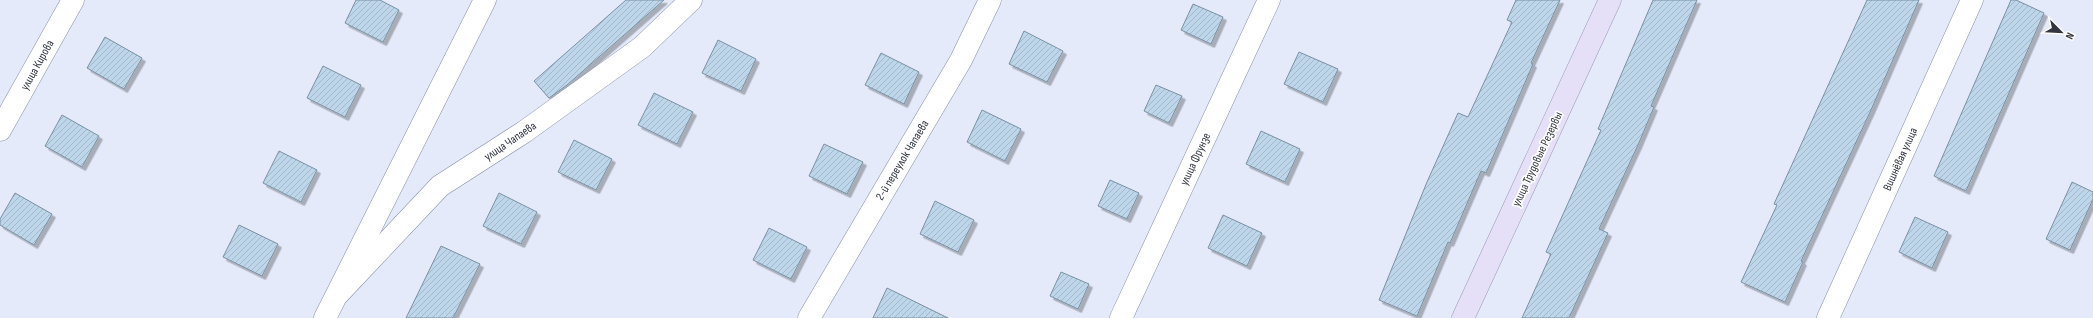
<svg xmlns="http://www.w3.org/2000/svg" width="2093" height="318" font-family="'Sofia Sans Condensed',sans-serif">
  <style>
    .building { fill: url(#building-hatch); stroke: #7990a2; filter: url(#shadow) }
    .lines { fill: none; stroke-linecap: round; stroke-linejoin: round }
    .minor-casing { stroke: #858fa7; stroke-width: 23 }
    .major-casing { stroke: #9a97b5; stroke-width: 23 }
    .minor { stroke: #fff; stroke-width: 22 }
    .major { stroke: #e5e0f8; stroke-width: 22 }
    .labels { text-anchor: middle; stroke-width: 3.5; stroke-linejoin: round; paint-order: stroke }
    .street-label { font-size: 12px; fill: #31353f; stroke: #fff }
  </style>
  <defs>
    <pattern id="building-hatch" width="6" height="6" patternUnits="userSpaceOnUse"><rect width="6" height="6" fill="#bed6ea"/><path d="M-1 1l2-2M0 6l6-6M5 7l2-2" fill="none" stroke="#a4b8ca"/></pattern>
    <filter id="shadow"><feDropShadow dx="3.5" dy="3.5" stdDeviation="0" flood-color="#0004"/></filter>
  </defs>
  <rect width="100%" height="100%" fill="#e4eafa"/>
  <!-- building -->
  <g class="building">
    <path d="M356 0H380L399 10 383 42 345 23Z"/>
    <path d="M626 0H664L567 85 549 98 534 81Z"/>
    <path d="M1516 0H1560L1531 63 1533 64 1486 173 1481 171 1450 243 1448 242 1417 316 1379 300 1427 182 1458 113 1468 117 1512 22 1507 20Z"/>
    <path d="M1653 0H1697L1651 106 1654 107 1638 145 1599 229 1608 233 1569 318H1522L1551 254 1546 252 1601 130 1598 129Z"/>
    <path d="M1867 0H1919L1871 110 1801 261 1803 262 1785 302 1741 282 1777 205 1774 204Z"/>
    <path d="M2011 0H2016L2044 13 1966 191 1934 176Z"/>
    <path d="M1193 4 1223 17 1211 44 1181 30Z"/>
    <path d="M1024 31 1063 51 1047 82 1009 64Z"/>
    <path d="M105 37 142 58 124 89 87 68Z"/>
    <path d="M718 40 756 59 741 91 702 73Z"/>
    <path d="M1299 52 1338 69 1323 102 1284 84Z"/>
    <path d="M881 53 919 72 904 104 865 85Z"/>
    <path d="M323 66 361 85 345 117 307 98Z"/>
    <path d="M1156 85 1182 96 1169 123 1144 111Z"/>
    <path d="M654 93 693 112 677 144 638 125Z"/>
    <path d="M982 110 1021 129 1005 161 967 142Z"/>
    <path d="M62 115 99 136 82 167 45 146Z"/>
    <path d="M1261 131 1300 149 1285 182 1246 164Z"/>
    <path d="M574 140 612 159 596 190 558 172Z"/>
    <path d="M824 144 863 162 847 194 809 176Z"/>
    <path d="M279 151 317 170 301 202 263 183Z"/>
    <path d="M1110 180 1139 193 1127 219 1098 206Z"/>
    <path d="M2072 182 2093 192V199L2070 250 2046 239Z"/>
    <path d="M15 193 52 214 34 245 0 225V219Z"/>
    <path d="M499 193 537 212 521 244 483 226Z"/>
    <path d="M935 201 974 220 958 252 920 234Z"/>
    <path d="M1223 215 1262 233 1247 266 1208 248Z"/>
    <path d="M1915 217 1948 232 1932 268 1899 252Z"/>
    <path d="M239 225 278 244 262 276 223 257Z"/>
    <path d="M769 228 807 247 791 279 753 260Z"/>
    <path d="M441 246 480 264 453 318H406Z"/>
    <path d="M1061 272 1089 284 1078 309 1050 296Z"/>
    <path d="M887 288 948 318H873Z"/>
  </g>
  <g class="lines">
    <!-- minor casing -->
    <g class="minor-casing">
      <g id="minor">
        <path d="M0 130 73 0"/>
        <path d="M339 293 440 186 524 132 642 47 691 0"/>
        <path d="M325 318 485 0"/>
        <path d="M809 318 961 60 990 0"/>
        <path d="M1121 318 1269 0"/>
        <path d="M1828 318 1972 0"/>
      </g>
    </g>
    <!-- major casing -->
    <g class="major-casing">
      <path id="major" d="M1463 318 1610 0"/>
    </g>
    <!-- minor -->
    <use href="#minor" class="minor"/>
    <!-- major -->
    <use href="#major" class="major"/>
  </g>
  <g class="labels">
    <!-- street labels -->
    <g class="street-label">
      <text transform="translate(37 65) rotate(-61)" y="4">улица Кирова</text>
      <text transform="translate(510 141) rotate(-34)" y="4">улица Чапаева</text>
      <text transform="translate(1195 159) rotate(-65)" y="4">улица Фрунзе</text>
      <text transform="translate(1537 159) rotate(-65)" y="4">улица Трудовые Резервы</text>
      <text transform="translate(1900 159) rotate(-66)" y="4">Вишнёвая улица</text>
      <text transform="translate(902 160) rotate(-59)" y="4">2-й переулок Чапаева</text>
    </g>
  </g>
  <!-- north arrow -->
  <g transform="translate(2061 32) rotate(114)" stroke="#ffffff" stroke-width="3" paint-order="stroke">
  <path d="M0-3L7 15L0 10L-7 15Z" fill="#31353f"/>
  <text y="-6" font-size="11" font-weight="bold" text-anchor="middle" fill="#31353f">N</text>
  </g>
</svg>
